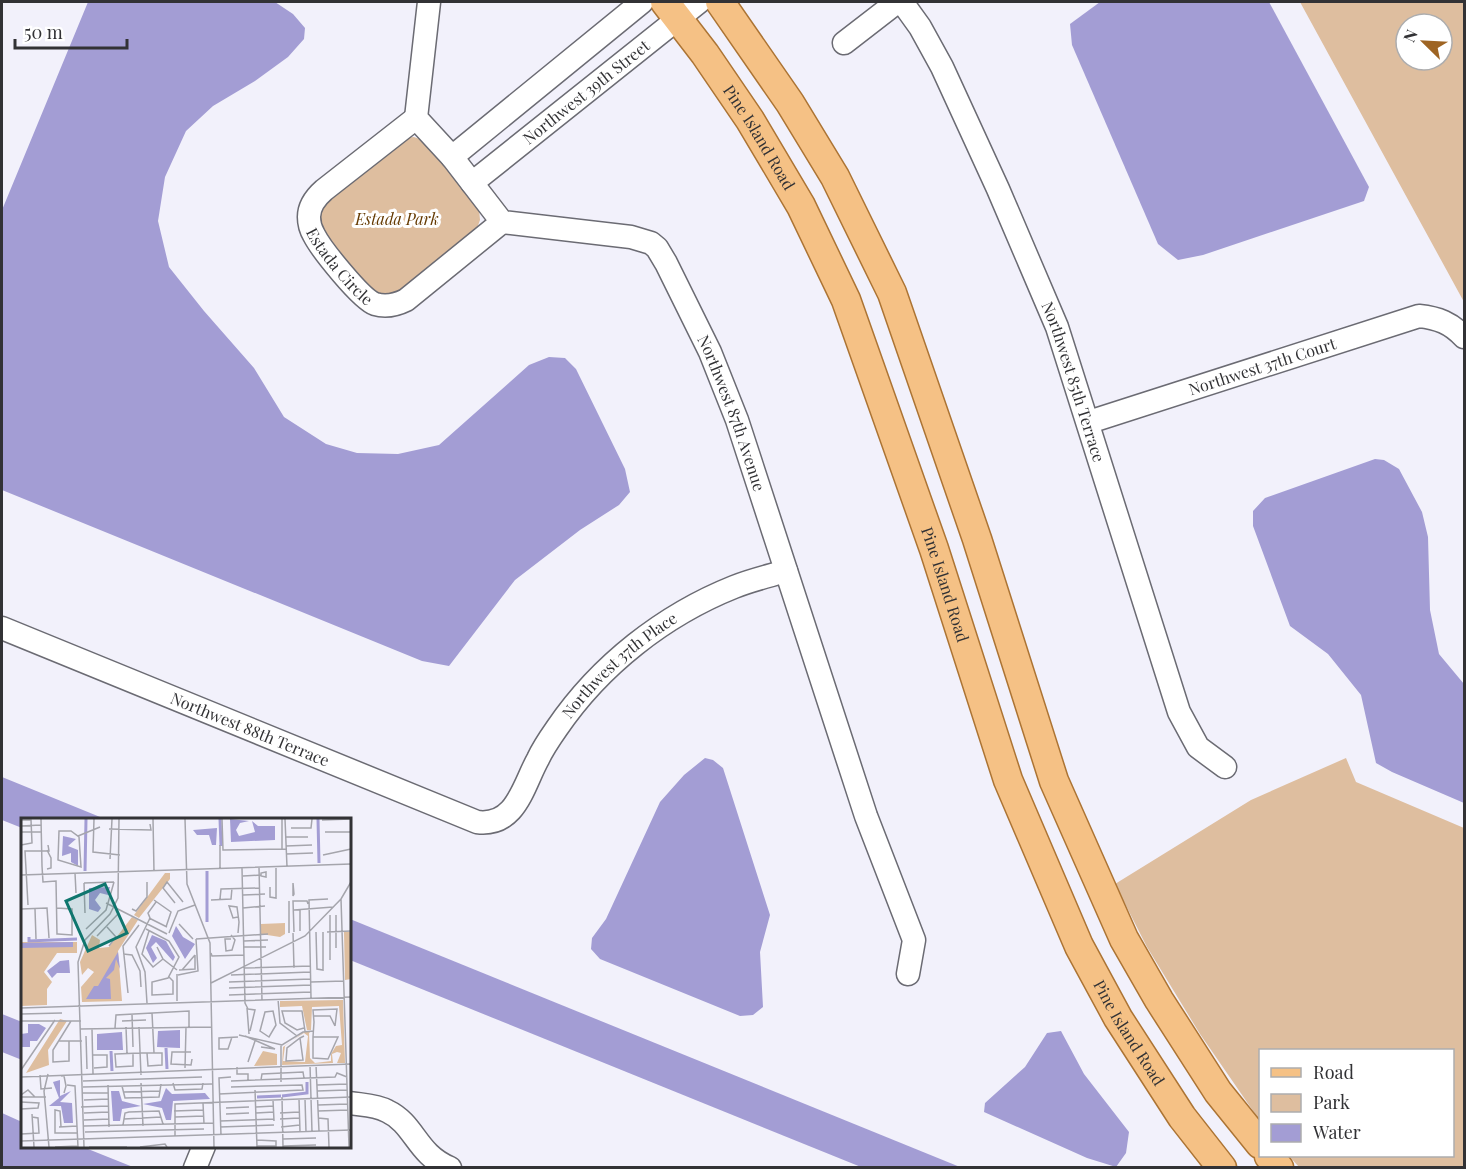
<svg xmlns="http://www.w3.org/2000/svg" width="1466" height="1169" font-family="'Playfair Display',serif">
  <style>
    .green { fill: #debe9f; fill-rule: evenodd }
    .water { fill: #a39dd4 }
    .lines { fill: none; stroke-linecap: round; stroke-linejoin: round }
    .minor-casing { stroke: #6b6b73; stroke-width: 25 }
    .major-casing { stroke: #ac7434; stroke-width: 31 }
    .minor { stroke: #fff; stroke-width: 22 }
    .major { stroke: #f5c185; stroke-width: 28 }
    .labels { text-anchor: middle; stroke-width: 6; stroke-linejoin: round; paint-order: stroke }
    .street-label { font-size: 16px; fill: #323235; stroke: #fff }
    .park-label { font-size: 16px; font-style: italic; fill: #643900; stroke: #fff }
    .inset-river { fill: none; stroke: #a39dd4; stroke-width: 3 }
    .inset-road { fill: none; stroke: #a5a5ac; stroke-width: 1.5 }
    .view { fill: #0f766e; fill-opacity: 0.15; stroke: #0f766e; stroke-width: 3 }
    .inset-edge { fill: none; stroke: #323235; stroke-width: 3 }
  </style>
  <rect width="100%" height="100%" fill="#f2f1fb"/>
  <!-- green -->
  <g class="green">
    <path d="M1300 2H1464V302ZM1406 24H1442V60H1406Z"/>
    <path d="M414 137 422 140 432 149 479 209 480 220 476 231 402 292 383 297 368 289 319 226 321 205 404 138Z"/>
    <path d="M1346 758 1356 782 1464 828V1167H1299L1289 1156H1452V1050H1260V1121L1200 1034 1147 947 1115 884 1251 800Z"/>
  </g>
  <!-- water -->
  <g class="water">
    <path d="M88 2H275L293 14 305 28 304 39 288 57 255 81 213 106 186 131 165 177 158 221 169 267 204 311 254 368 284 417 326 444 357 453 398 454 439 445 529 365 549 357 565 358 576 369 625 469 630 492 619 505 580 530 515 580 449 666 422 661 2 490V210Z"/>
    <path d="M1100 2H1269L1369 187 1364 201 1203 255 1178 260 1158 244 1072 45 1070 24Z"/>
    <path d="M1375 459 1384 460 1399 469 1422 512 1428 537 1430 610 1439 654 1464 684V803L1392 772 1376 763 1361 695 1328 654 1290 626 1253 526V511L1265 498Z"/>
    <path d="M705 758 713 760 723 768 770 915 760 952 763 1007 753 1015 740 1016 600 959 591 949 592 938 606 919 660 802 684 775Z"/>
    <path d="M2 777 105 819 22 820V828L2 820Z"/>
    <path d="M350 919 960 1167H861L350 960Z"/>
    <path d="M2 1014 22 1022V1060L2 1052Z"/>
    <path d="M1061 1031 1084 1074 1129 1132 1126 1153 1116 1167 1087 1158 984 1112 985 1103 1025 1067 1047 1033Z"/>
    <path d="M2 1113 22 1122V1146L83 1147 133 1167H2Z"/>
  </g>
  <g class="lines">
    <!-- minor casing -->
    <g class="minor-casing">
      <g id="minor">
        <path id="s1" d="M429 2 416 118 452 157 502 222 631 237 651 243 657 248 666 263 710 352 737 420 866 816 914 940 908 974"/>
        <path id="s2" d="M902 2 920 27 942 67 998 189 1057 327 1179 712 1198 747 1225 767"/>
        <path d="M844 43 897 2"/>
        <path id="s3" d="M416 118 324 190C316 197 309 205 309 217 309 223 311 230 314 235 321 249 361 299 375 304 385 307 396 305 406 300L502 222"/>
        <path d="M452 157 642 2"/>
        <path id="s4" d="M472 183 699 2"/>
        <path id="s5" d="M1089 422 1419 316C1438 318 1451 323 1464 337"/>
        <path id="s6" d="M2 628 477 822C516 827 523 786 538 759 543 748 550 738 557 728 600 665 664 615 734 587 751 580 769 576 786 571"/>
        <path d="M350 1103C362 1105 376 1105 387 1111 415 1124 416 1154 450 1168"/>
        <path d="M195 1168 204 1146"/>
      </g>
    </g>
    <!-- major casing -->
    <g class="major-casing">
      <g id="major">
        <path id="s7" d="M665 2 705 54 750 120 801 206 846 300 934 549 1008 780 1079 946 1118 1018 1182 1117 1222 1168"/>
        <path d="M720 2 790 103 835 177 892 293 977 539 1054 781 1124 939 1159 1000 1218 1092 1260 1144"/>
        <path d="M1269 1156 1279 1168"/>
      </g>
    </g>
    <!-- minor -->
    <use href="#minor" class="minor"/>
    <!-- major -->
    <use href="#major" class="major"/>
  </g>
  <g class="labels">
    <!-- street labels -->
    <g class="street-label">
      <text dy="6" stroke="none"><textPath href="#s4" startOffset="146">Northwest 39th Street</textPath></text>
      <text dy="6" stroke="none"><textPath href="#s7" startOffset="165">Pine Island Road</textPath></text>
      <text dy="6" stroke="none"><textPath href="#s3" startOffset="208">Estada Circle</textPath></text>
      <text dy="6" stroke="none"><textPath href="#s5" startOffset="182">Northwest 37th Court</textPath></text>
      <text dy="6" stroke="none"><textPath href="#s2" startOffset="418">Northwest 85th Terrace</textPath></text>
      <text dy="6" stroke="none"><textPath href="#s1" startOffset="592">Northwest 87th Avenue</textPath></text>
      <text dy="6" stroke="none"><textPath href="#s7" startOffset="651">Pine Island Road</textPath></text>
      <text dy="6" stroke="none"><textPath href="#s6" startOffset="734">Northwest 37th Place</textPath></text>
      <text dy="6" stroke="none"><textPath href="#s6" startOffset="268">Northwest 88th Terrace</textPath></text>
      <text dy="6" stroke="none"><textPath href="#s7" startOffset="1137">Pine Island Road</textPath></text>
    </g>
    <!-- park labels -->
    <g class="park-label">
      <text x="397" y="225">Estada Park</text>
    </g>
  </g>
  <!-- overview -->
  <g transform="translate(21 818)">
    <rect width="330" height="330" fill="#f2f1fb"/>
    <path d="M144 55H149V61L118 100 113 97ZM111 99 117 102 97 133 101 183 61 184 60 169 73 154 67 150 61 157 59 144 71 117 79 122 78 130 88 129ZM264 105V116L259 119 240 116V106ZM323 114H330V161L324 162ZM0 124H56V135H36L23 154 31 164 26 171V187L0 188ZM322 182 324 245H316L320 235 316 234 311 236 312 245 261 247 262 229 271 223 264 228 262 243 284 244 287 218 283 215 272 222 283 214 291 213 288 215 289 240 294 245 310 243V236L315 228 321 227 318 188 291 189 290 212H286L281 188 259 189V183ZM39 201 46 203 27 232 28 247 5 255ZM242 233 256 236V247L233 248Z" fill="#debe9f"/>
    <path d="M209 1 228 3 219 5 215 12 218 18 234 14 231 3 237 8H254V22L210 24ZM196 10 195 27H191L188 17H176L172 12ZM42 18 55 21 47 28 57 32V48L50 44V35L41 38ZM89 69 87 77 79 75 74 82 80 90 77 94 68 91V70ZM155 108 162 119 174 126 164 141 151 118ZM131 117 145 123 154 139 152 143 135 124 130 129 136 140 132 145 125 130ZM52 124V129L0 130V125ZM97 134 99 151 95 141 93 152 85 160 89 161 90 181H65L73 168H77ZM39 143 48 142 49 155H36L31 160 26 153ZM7 206H18L25 210 16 223H9V229H0V216L7 215ZM159 212V230L136 229 137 213ZM101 214 102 232H76V216ZM39 262V278L50 273 39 284 51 285 52 305H43L40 288H28L38 280 32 264ZM145 270 151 276 184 275 189 281 152 283 150 302H145L141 290 122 286 140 283ZM90 273H98L101 283 120 288 101 291 99 303H92Z" fill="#a39dd4"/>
    <path class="inset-river" d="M199 1 200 28M297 1 298 45M64 53 65 1M186 104V53M8 119V123L56 121M145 230 146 251M90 233 91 253M261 278 286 275V264M236 279 260 278"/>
    <path class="inset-road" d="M20 1 21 48M73 1 72 34 99 37M132 1 133 54M164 1 166 66 189 125 193 329M201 1 202 32 265 31M261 1V31M264 1 266 49M0 2H10L11 25 0 27M301 2 330 1M0 8 20 7M270 10H290L291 1M88 11 130 12 129 6M38 13H50L58 19 60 49 37 42ZM0 14H20M304 14H330M57 18 79 9M265 19H287M199 27V51M265 28 291 27M26 32 30 40V50L26 51M265 36 292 35M302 37 330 31M89 41 91 1M21 48 22 64 35 63 36 116H37L51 117V91L36 90M238 49 241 183M221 50 224 185 227 191M245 54V59L240 58V55ZM54 55 55 75M0 57 330 46M222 58 240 57M63 65 93 64M63 65 64 95M272 65 273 76 272 78ZM249 69V79L255 80V50M222 77 244 76M199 81 200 71 238 70M320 81 328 329M133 82 150 94 145 109M190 82 210 81 211 70M268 83V115M85 85 146 116M154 85 142 70 146 64 162 84M7 87 4 33H28L27 27M222 90 244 88M0 91 26 90 28 120M14 91 15 121M111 91 115 93 126 79V64M279 91V113M273 92 312 89M309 97V142M315 97V130M217 99 212 100 208 88 216 89 218 104 217 115M128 100 146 109M158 106 172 121M86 109 95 119 88 128M65 111 85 92 93 64M125 111 148 123 158 139 147 160 131 164V177L152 176V163L148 159M128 113 121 136 132 149 142 141M273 114 272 83H286L287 86M295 114 296 151 302 152V114M306 114 330 113M148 115 157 93 174 87M272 115 273 150M210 117 214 122 211 132 205 133 204 121H210M76 118 97 96M175 121 247 116M223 123 247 122M136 129 142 141 156 152M223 129H245M190 135 191 138 223 137M102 136 111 137 119 153 120 169M223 150 290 148M158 152 174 151V137M161 152 174 137M157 157 177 153 175 121M210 157 289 154M208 164 290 161M290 164 323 163M190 165 284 118 320 81 330 64M208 170 290 167M107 175 102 128 118 107M208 177 290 174M290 180 288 82 307 81M257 181 259 205 276 218M156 183V156M126 185 124 154 115 129 129 100 127 95 135 84M0 190 330 179M226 190 228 216M227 191 234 192 229 213M252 193 255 207 248 219 239 213 244 194ZM131 195 133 235M0 196 41 195M111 196 112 229M292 198H309L314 208M0 203H60M101 203 125 202M105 209 106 235M118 209 120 257M94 210 95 197 168 193V210M283 210 276 212 264 205 261 193H281L284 213M59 211 190 209M71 211 72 256M218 217 261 227 282 214 292 213M65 218 66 251M224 218 254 231 240 229M211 219 207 231H198V220L217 219M292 219H317L307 241 292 240V219L293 204 292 192 316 191 314 208M279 220 282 242 265 243 266 230 279 220 283 218M38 223H61M48 223V243L32 244V232L50 203M260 227V264M170 234H151L150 246 170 247 171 241M112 235V248L95 249 94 236H95L119 235H141V247L127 248 126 235M72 237H86V249L73 250M227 244 234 223M289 247 291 314M295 247 298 313M216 249V256H227V262M164 250 165 209M0 252 34 202M27 256 23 273 28 329M19 257 20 271 31 270M40 258H43L45 268 43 275M0 259 330 246M240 262 241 256 282 254 283 260M62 263 181 259M210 263 314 259 316 255 326 259M120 265 122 308M152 265 154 272 181 271 182 265M46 267 54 268 57 329M87 267 88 309M296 267 326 266M101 268 104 280 138 279 140 266M62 269 191 266M234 272 236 329M296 273 326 272M102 274 139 273M62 275H87M198 276 282 272 281 267 210 269M0 277 7 272 14 279M0 279H25M261 279 262 329M278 281 279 314M284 281 285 314M63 282 87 281M252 282 253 303M0 284 18 285 17 290 0 291M182 285 183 306M297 287 326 286M60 289 87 288M235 289 253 288M205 290 228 289M153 293 182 292M297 293 327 292M63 295 87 294M235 295 253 294M259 295 278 294M11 296 13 329M205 296 228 295M154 299 183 298M297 300 307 301 308 329M103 301 140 299M259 301 278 300M63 302 88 301M199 303 253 301M102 307 104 295 108 294 138 293 142 306M63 308 192 305M38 309 56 308M40 309 39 293 34 292V315H56M199 309 253 307M260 309 279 307M64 314 183 311M0 316 18 315 17 300 11 299M200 317 198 260 210 259M154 318V286L330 279M262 321 295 320M236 322 255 323V328H236M0 323 330 312M262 328 295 327M34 329 57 328M63 329 57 144 64 122 89 96 97 80 98 1M68 329H106M119 329 144 326 146 329"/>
    <path class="view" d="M84 66 106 115 67 133 45 83Z"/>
    <rect width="330" height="330" class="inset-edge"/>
  </g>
  <!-- border -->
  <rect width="1466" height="1169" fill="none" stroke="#323235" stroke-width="6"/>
  <!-- legend -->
  <rect x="1259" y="1049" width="195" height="108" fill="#ffffff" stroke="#adadae" stroke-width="1.5"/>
  <rect x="1271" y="1068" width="30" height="9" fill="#f5c185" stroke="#adadae" stroke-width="1.5"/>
  <text x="1313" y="1079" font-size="18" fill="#323235">Road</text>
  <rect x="1271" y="1094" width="30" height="18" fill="#debe9f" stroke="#adadae" stroke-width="1.5"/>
  <text x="1313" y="1109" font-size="18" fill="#323235">Park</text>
  <rect x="1271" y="1124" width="30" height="18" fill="#a39dd4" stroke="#adadae" stroke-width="1.5"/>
  <text x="1313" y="1139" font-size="18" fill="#323235">Water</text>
  <!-- north arrow -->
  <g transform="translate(1424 42) rotate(294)"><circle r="28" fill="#ffffff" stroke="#adadae" stroke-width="1.5"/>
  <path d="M0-4.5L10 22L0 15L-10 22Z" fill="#9e6423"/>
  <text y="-9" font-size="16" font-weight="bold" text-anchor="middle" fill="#323235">N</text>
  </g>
  <!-- scale -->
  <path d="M15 39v9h112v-9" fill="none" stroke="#323235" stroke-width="3"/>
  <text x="24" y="39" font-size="18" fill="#323235" stroke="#ffffff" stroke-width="4.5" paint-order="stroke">50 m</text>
</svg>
